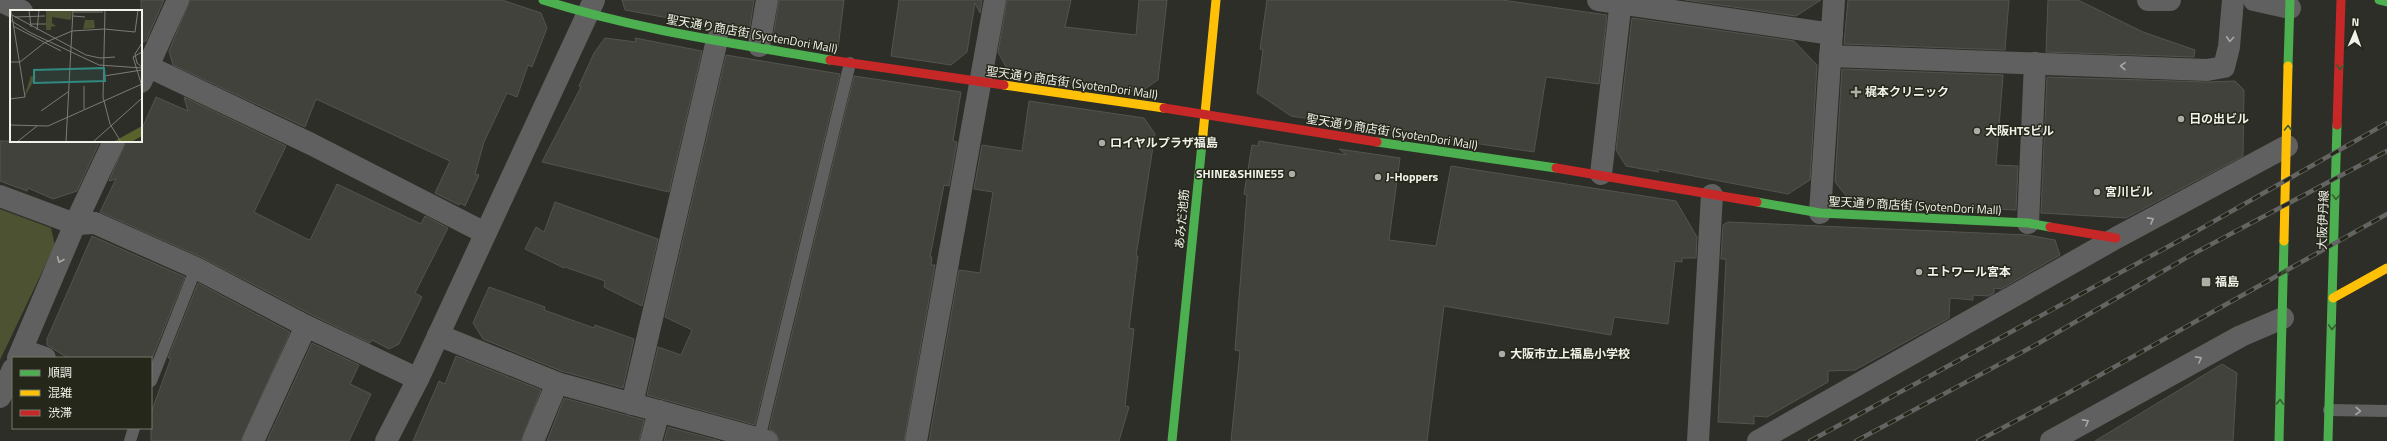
<svg xmlns="http://www.w3.org/2000/svg" width="2387" height="441" font-family="'Titillium Web','Noto Sans JP',sans-serif">
  <style>
    .green { fill: #4d5232 }
    .building { fill: #41423c; stroke: #53544f }
    .lines { fill: none; stroke-linecap: round; stroke-linejoin: round }
    .lane { stroke: #616060; stroke-width: 12 }
    .street { stroke: #616060; stroke-width: 22 }
    .fast { stroke: #4caf50; stroke-width: 9 }
    .slow { stroke: #ffc107; stroke-width: 9 }
    .jam { stroke: #c62828; stroke-width: 9 }
    .rail-casing { stroke: #646562; stroke-width: 4.5 }
    .rail { stroke: #25271b; stroke-width: 3; stroke-dasharray: 9; stroke-linecap: butt }
    .oneway { stroke: #a8a9a4 }
    .oneway2 { stroke: #355d30 }
    .poi-dot { fill: #acada5; stroke: #25271b; stroke-width: 1.5 }
    .labels { text-anchor: middle; stroke-width: 3; stroke-linejoin: round; paint-order: stroke }
    .street-label { font-size: 12px; fill: #f0f2e9; stroke: #25271b }
    .poi-label { font-size: 12px; font-weight: bold; fill: #f0f2e9; stroke: #25271b; text-anchor: start }
    .inset-road { fill: none; stroke: #7b7c75; stroke-width: 1 }
    .view { fill: #318980; fill-opacity: 0.15; stroke: #318980; stroke-width: 2 }
    .inset-edge { fill: none; stroke: #f0f2e9; stroke-width: 2 }
  </style>
  <rect width="100%" height="100%" fill="#2d2e27"/>
  <!-- green -->
  <path class="green" d="M0 209 51 228 55 245 0 360Z"/>
  <!-- building -->
  <g class="building">
    <path d="M141 0H164L146 41 141 42Z"/>
    <path d="M190 0H502L541 13 547 28 532 67 528 65 517 97 507 93 484 142 475 174 479 175 465 206 460 203 459 205 435 193 450 161 316 99 305 127 173 65 169 51Z"/>
    <path d="M622 0H754L749 33 625 10Z"/>
    <path d="M779 0H844L838 48 773 37Z"/>
    <path d="M899 0H982L980 13 975 3 967 52 951 65 891 56Z"/>
    <path d="M1007 0H1071L1065 27 1136 35 1139 0H1167L1158 80 1140 92 1032 77 1033 73 1006 67 998 52Z"/>
    <path d="M1267 0H1502L1607 15 1599 84 1546 77 1534 152 1291 116 1257 93 1263 50 1260 49Z"/>
    <path d="M1685 0H1821L1796 16Z"/>
    <path d="M1848 0H2009L2005 50 1844 44Z"/>
    <path d="M2048 0H2078L2143 32 2195 50 2194 57 2046 52Z"/>
    <path d="M1632 18 1794 41 1817 65 1810 180 1788 194 1657 169 1659 172 1626 166 1616 150Z"/>
    <path d="M605 38 636 42 635 38 702 51 669 192 542 162 581 87 579 86 594 53Z"/>
    <path d="M726 55 840 74 755 425 647 395 658 347 681 355 692 330 665 317Z"/>
    <path d="M1842 69 2003 75 1996 165 2018 166 2016 210 1851 202 1835 182Z"/>
    <path d="M854 76 961 92 953 141 957 142 949 186 944 185 930 257H932L931 265H935L904 441H779L776 433 769 429Z"/>
    <path d="M2047 77 2207 82 2235 81 2244 90 2243 156 2126 218 2041 213Z"/>
    <path d="M156 97 188 111 184 97 286 146 254 212 307 239 310 240 337 184 421 224 425 216 448 228 415 293 422 297 399 344 389 349 372 340 370 343 312 315 201 257 100 212 116 179 109 181 126 141H141V131Z"/>
    <path d="M1029 101 1144 118 1155 134 1136 256H1138L1129 328 1134 329 1125 406 1129 407 1119 441H929L959 270 980 273 993 192 974 189 982 145 1022 151Z"/>
    <path d="M0 141H100L77 191 53 199 28 188 27 191 0 181Z"/>
    <path d="M1259 141 1347 155 1339 149 1400 158 1389 240 1436 246 1451 166 1676 201 1697 237 1696 258H1682V262L1675 261 1668 324 1614 317 1611 335 1444 306 1427 441H1231L1240 351 1235 350 1247 195 1244 194 1252 145 1258 146Z"/>
    <path d="M555 202 658 239 642 306 604 287 605 281 565 267 564 268 525 249 536 227 544 232Z"/>
    <path d="M1728 222 2027 235 2055 240 2060 255 2001 289 1994 288V293L1989 296 1973 295V300L1950 298 1949 318 1855 370 1828 371V382L1767 417 1754 416V424L1718 422 1726 259H1721L1723 225Z"/>
    <path d="M92 236 185 277 152 358H68L47 345V339Z"/>
    <path d="M198 283 290 332 241 441H151V413L171 358H168Z"/>
    <path d="M489 287 545 307 544 310 594 328 595 325 634 339 623 388 561 371 483 339 473 323Z"/>
    <path d="M312 343 359 365 350 384 371 394 349 441H267Z"/>
    <path d="M456 356 541 390 521 441H413L439 381 445 384Z"/>
    <path d="M2222 364 2237 373 2233 441H2095Z"/>
    <path d="M564 398 644 420 639 441H547Z"/>
    <path d="M668 427 720 441H664Z"/>
  </g>
  <g class="lines">
    <!-- lane -->
    <g class="lane">
      <path d="M151 381 196 268"/>
      <path d="M2329 410 2387 411"/>
      <path d="M759 439 850 63"/>
      <path d="M130 441 134 428"/>
    </g>
    <!-- street -->
    <g class="street">
      <path d="M1598 0 1832 34"/>
      <path d="M2148 0H2170"/>
      <path d="M2254 0 2290 8"/>
      <path d="M0 1 22 11"/>
      <path d="M759 46 767 0"/>
      <path d="M1830 56 2207 70 2224 67 2229 47 2233 0"/>
      <path d="M141 63 311 144 485 233"/>
      <path d="M141 82 178 0"/>
      <path d="M1601 174 1621 0"/>
      <path d="M0 196 75 224 95 223 196 268 306 326 418 379"/>
      <path d="M1820 213 1834 0"/>
      <path d="M2028 223 2035 63"/>
      <path d="M438 335 557 383 767 441"/>
      <path d="M22 350 45 358"/>
      <path d="M18 358 75 224 114 141"/>
      <path d="M0 397 13 369"/>
      <path d="M632 404 717 40"/>
      <path d="M253 441 306 326"/>
      <path d="M386 441 418 379 594 0"/>
      <path d="M533 441 557 383"/>
      <path d="M651 441 659 411"/>
      <path d="M916 441 995 0"/>
      <path d="M1698 441 1712 195"/>
      <path d="M1758 441 2116 238 2287 146"/>
      <path d="M2051 441 2241 336 2283 318"/>
    </g>
    <!-- fast -->
    <g class="fast">
      <path d="M543 0C637 30 733 43 830 60"/>
      <path d="M2379 0 2387 2"/>
      <path d="M2288 66 2290 0"/>
      <path d="M1377 142 1556 168"/>
      <path d="M1757 202 1820 213 2028 223 2050 227"/>
      <path d="M1172 441 1203 134"/>
      <path d="M2279 441 2284 241"/>
      <path d="M2328 441 2337 125"/>
    </g>
    <!-- slow -->
    <g class="slow">
      <path d="M1004 85 1164 108"/>
      <path d="M1203 134 1216 0"/>
      <path d="M2284 241 2288 66"/>
      <path d="M2333 298 2387 268"/>
    </g>
    <!-- jam -->
    <g class="jam">
      <path d="M830 60 1004 85"/>
      <path d="M1164 108 1377 142"/>
      <path d="M2337 125 2341 0"/>
      <path d="M1556 168 1757 202"/>
      <path d="M2050 227 2116 238"/>
    </g>
    <!-- rail casing -->
    <g class="rail-casing">
      <g id="rail">
        <path d="M1810 441 2195 232 2387 123"/>
        <path d="M1856 441 2039 343 2191 255 2387 151"/>
        <path d="M1978 441 2068 393 2387 214"/>
      </g>
    </g>
    <!-- rail -->
    <use href="#rail" class="rail"/>
  </g>
  <!-- one-way arrows -->
  <defs><path id="oneway-chevron" d="M-2-3.5L2.5 0L-2 3.5" fill="none" stroke-width="1.6" stroke-linecap="round" stroke-linejoin="round"/></defs>
  <g class="oneway">
    <use href="#oneway-chevron" transform="translate(2230 39) rotate(94)"/>
    <use href="#oneway-chevron" transform="translate(2123 66) rotate(-178)"/>
    <use href="#oneway-chevron" transform="translate(2151 220) rotate(-29)"/>
    <use href="#oneway-chevron" transform="translate(60 260) rotate(113)"/>
    <use href="#oneway-chevron" transform="translate(2199 359) rotate(-29)"/>
    <use href="#oneway-chevron" transform="translate(2358 411) rotate(2)"/>
    <use href="#oneway-chevron" transform="translate(2086 422) rotate(-29)"/>
  </g>
  <g class="oneway2">
    <use href="#oneway-chevron" transform="translate(2340 67) rotate(92)"/>
    <use href="#oneway-chevron" transform="translate(2288 128) rotate(-89)"/>
    <use href="#oneway-chevron" transform="translate(2336 197) rotate(92)"/>
    <use href="#oneway-chevron" transform="translate(2285 272) rotate(-88)"/>
    <use href="#oneway-chevron" transform="translate(2332 327) rotate(92)"/>
    <use href="#oneway-chevron" transform="translate(2280 402) rotate(-88)"/>
  </g>
  <!-- markers -->
  <g class="poi-dot">
    <path d="M1854 86h4v4h4v4h-4v4h-4v-4h-4v-4h4z"/>
    <circle cx="2181" cy="119" r="4"/>
    <circle cx="1977" cy="131" r="4"/>
    <circle cx="1102" cy="143" r="4"/>
    <circle cx="1292" cy="174" r="4"/>
    <circle cx="1378" cy="177" r="4"/>
    <circle cx="2097" cy="192" r="4"/>
    <circle cx="1919" cy="272" r="4"/>
    <rect x="2201" y="277" width="10" height="10" rx="2"/>
    <circle cx="1502" cy="354" r="4"/>
  </g>
  <g class="labels">
    <!-- street labels -->
    <g class="street-label">
      <text transform="translate(752 34) rotate(10)" y="4">聖天通り商店街 (SyotenDori Mall)</text>
      <text transform="translate(1072 83) rotate(8)" y="4">聖天通り商店街 (SyotenDori Mall)</text>
      <text transform="translate(1392 132) rotate(9)" y="4">聖天通り商店街 (SyotenDori Mall)</text>
      <text transform="translate(1915 206) rotate(3)" y="4">聖天通り商店街 (SyotenDori Mall)</text>
      <text transform="translate(1182 219) rotate(-85)" y="4">あみだ池筋</text>
      <text transform="translate(2323 220) rotate(-88)" y="4">大阪伊丹線</text>
    </g>
    <!-- poi labels -->
    <g class="poi-label">
      <text x="1865" y="96">梶本クリニック</text>
      <text x="2189" y="123">日の出ビル</text>
      <text x="1985" y="135">大阪HTSビル</text>
      <text x="1110" y="147">ロイヤルプラザ福島</text>
      <text x="1284" y="178" text-anchor="end">SHINE&amp;SHINE55</text>
      <text x="1386" y="181">J-Hoppers</text>
      <text x="2105" y="196">宮川ビル</text>
      <text x="1927" y="276">エトワール宮本</text>
      <text x="2215" y="286">福島</text>
      <text x="1510" y="358">大阪市立上福島小学校</text>
    </g>
  </g>
  <!-- overview -->
  <g transform="translate(10 10)">
    <rect width="132" height="132" fill="#2d2e27"/>
    <path d="M36 0H62L61 10 42 7V13L46 16 41 17V20H36ZM75 10H84L85 18 73 19ZM21 66 26 67 15 86V84Z" fill="#4d5232"/>
    <path d="M132 116V126L121 132H103Z" fill="#5a622c"/>
    <path class="inset-road" d="M19 0 21 17M95 0 93 87 100 114 111 132M63 2H93M2 5 76 45 90 48 105 47M63 6 75 7M5 7 35 6M0 10 21 23 89 55 132 58M21 14H36M3 16 51 41M27 20 29 0M125 22 128 0M132 33 125 44 127 53 132 57M132 42 123 47 131 73 132 91M0 52H10L34 33 62 21 94 19 125 22M94 66 132 60M74 76V99M0 89 15 87 1 0M31 101 58 82M0 115 38 116 132 74M7 132 27 116M56 132 63 0M83 132 131 89"/>
    <path class="view" d="M94 58 95 71 24 73V60Z"/>
    <rect width="132" height="132" class="inset-edge"/>
  </g>
  <!-- legend -->
  <rect x="12" y="357" width="140" height="72" fill="#25271b" stroke="#76786d"/>
  <rect x="20" y="370" width="20" height="6" fill="#4caf50" stroke="#76786d"/>
  <text x="48" y="377" font-size="12" fill="#f0f2e9">順調</text>
  <rect x="20" y="390" width="20" height="6" fill="#ffc107" stroke="#76786d"/>
  <text x="48" y="397" font-size="12" fill="#f0f2e9">混雑</text>
  <rect x="20" y="410" width="20" height="6" fill="#c62828" stroke="#76786d"/>
  <text x="48" y="417" font-size="12" fill="#f0f2e9">渋滞</text>
  <!-- north arrow -->
  <g transform="translate(2355 32) rotate(2)" stroke="#25271b" stroke-width="3" paint-order="stroke">
  <path d="M0-3L7 15L0 10L-7 15Z" fill="#f0f2e9"/>
  <text y="-6" font-size="11" font-weight="bold" text-anchor="middle" fill="#f0f2e9">N</text>
  </g>
</svg>
